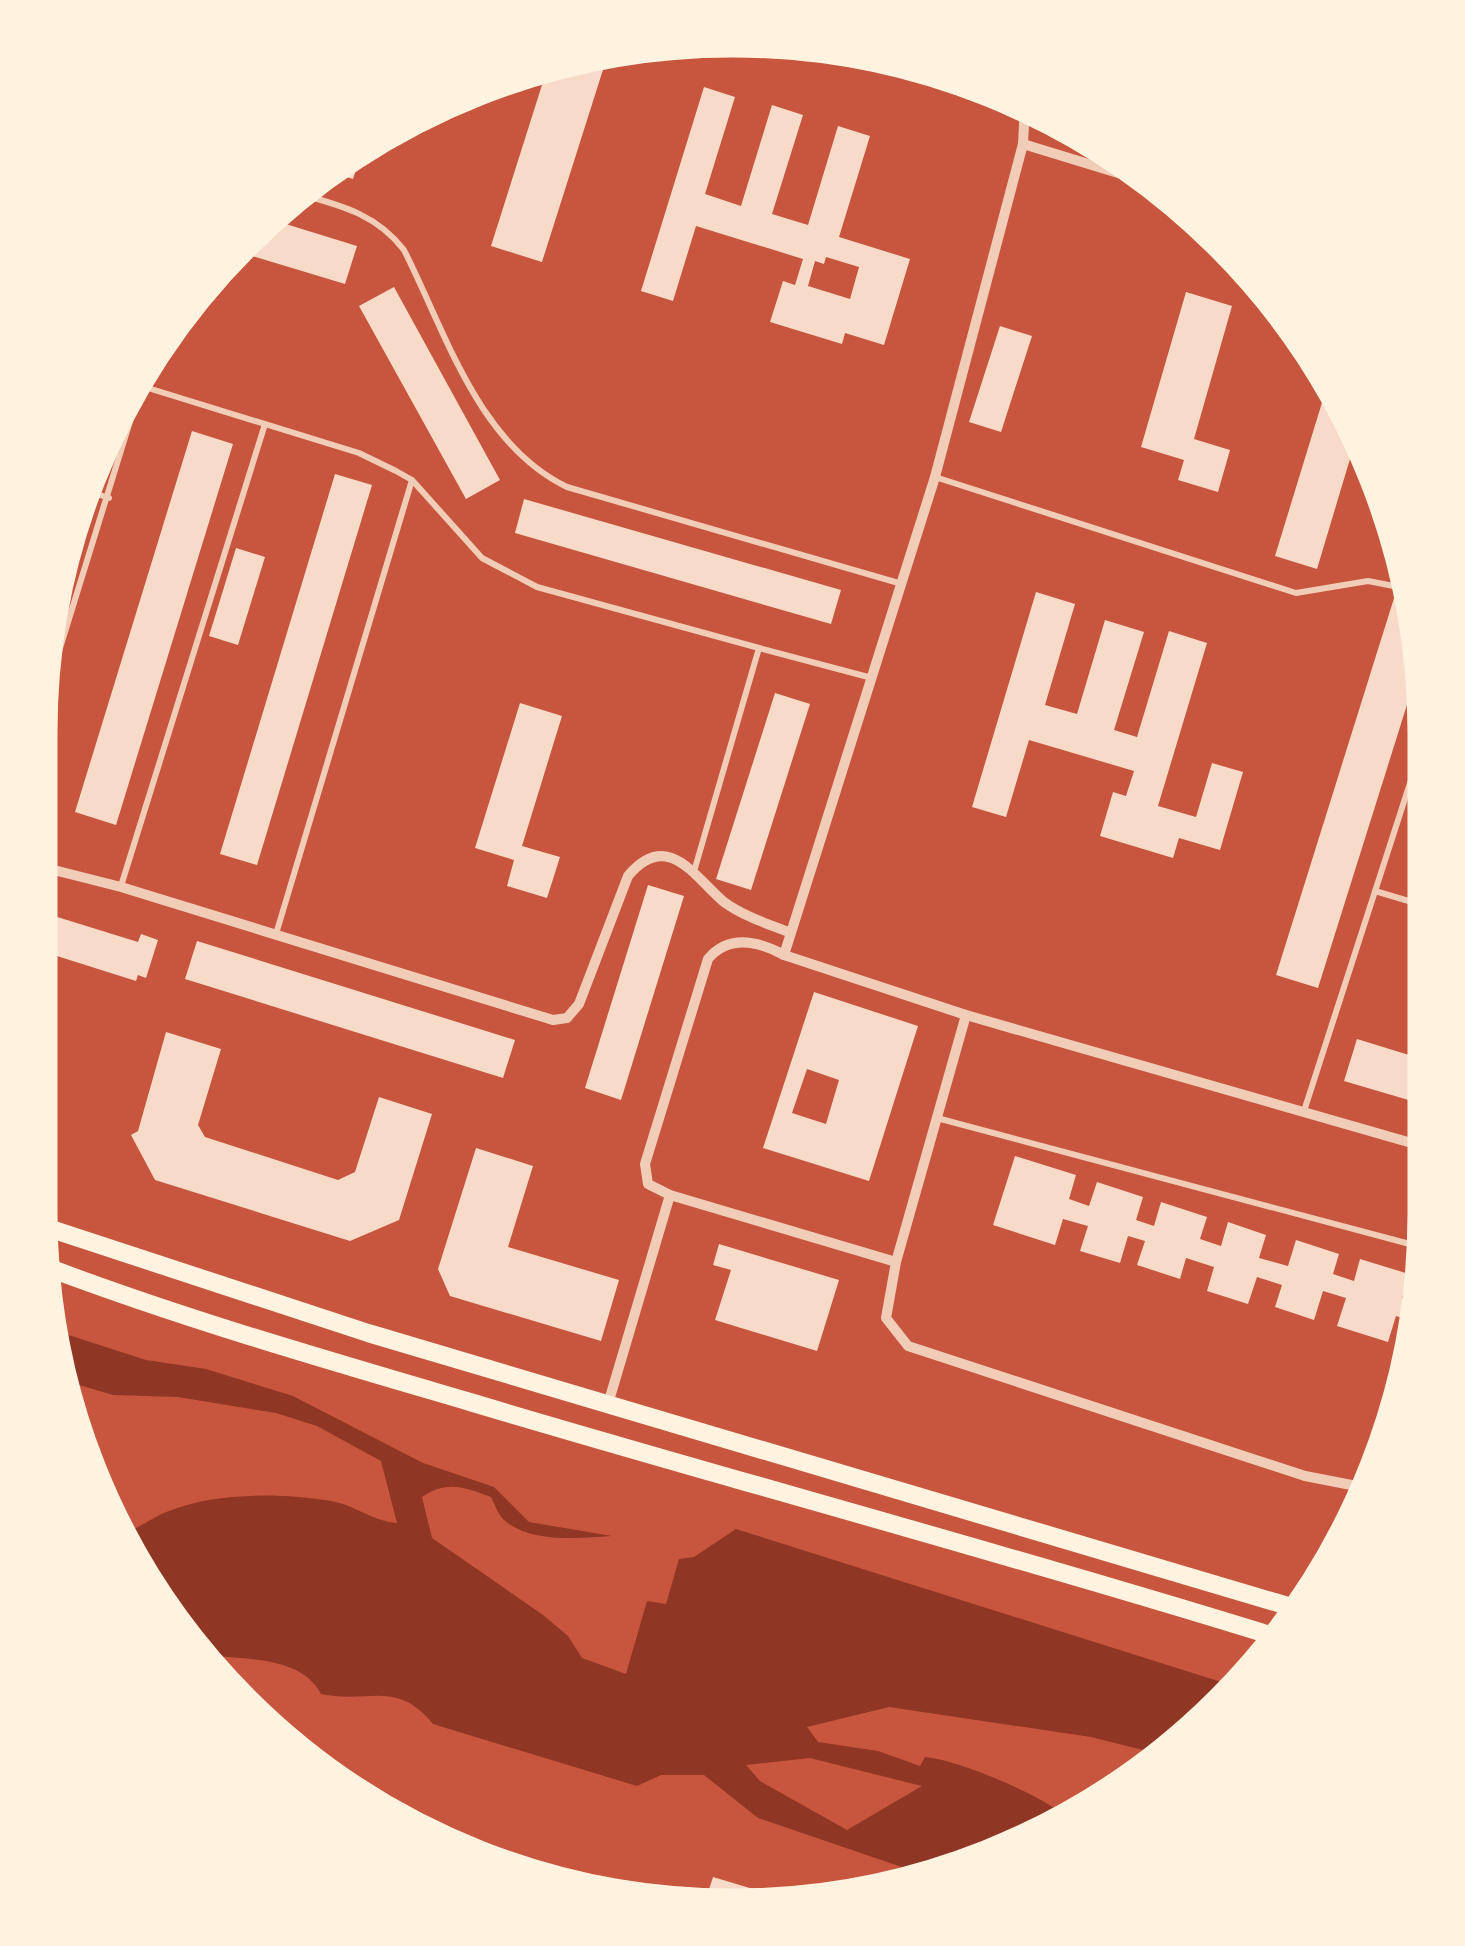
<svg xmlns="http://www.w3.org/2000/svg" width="1465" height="1946" font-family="'Nunito Sans',sans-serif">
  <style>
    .water { fill: #8f3625; fill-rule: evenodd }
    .building { fill: #f7dbc8; fill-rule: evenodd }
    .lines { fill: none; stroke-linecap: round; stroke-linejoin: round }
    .service { stroke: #f1ccb7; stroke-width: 6 }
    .minor { stroke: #f1ccb7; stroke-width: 10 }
    .secondary { stroke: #fff3e0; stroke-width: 18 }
    .rim { fill: none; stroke: #fff3e0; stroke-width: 5 }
  </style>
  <rect width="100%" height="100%" fill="#c8553d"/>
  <!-- water -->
  <path class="water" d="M53 1330 146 1360 206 1369 293 1396 423 1463 494 1487 529 1522 612 1536C580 1538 529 1544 503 1519 498 1514 494 1503 491 1497 464 1487 447 1480 422 1497L432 1538 543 1615 568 1636 582 1658 626 1674 647 1601 666 1604 679 1559 694 1557 736 1529 1237 1687 1224 1705 1163 1755 1091 1737 889 1707 807 1727 818 1742 878 1751 920 1766 925 1757C959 1760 1041 1795 1067 1817L955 1872 931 1877 758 1818 704 1775H661L637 1786 433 1724C396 1679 369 1704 321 1694 301 1656 246 1660 208 1655L131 1561 120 1535C137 1530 152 1517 169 1511 216 1492 281 1493 331 1501 355 1505 372 1521 397 1523L381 1461 317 1426 276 1413 178 1397 113 1395 59 1379ZM810 1758 922 1786 847 1830 760 1781 746 1765Z"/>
  <!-- building -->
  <g class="building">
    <path d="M596 51 608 54 542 262 491 246 548 66Z"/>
    <path d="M704 87 735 97 705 194 741 206 772 105 803 115 772 214 808 225 838 126 870 136 839 237 910 259 884 345 845 333 842 344 770 322 783 281 795 285 803 259 696 226 673 301 641 291ZM826 257 859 267 850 299 808 286 815 261 824 264Z"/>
    <path d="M364 145 353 179 328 171 346 155Z"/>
    <path d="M276 221 357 246 345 284 242 253Z"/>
    <path d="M394 287 500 480 466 499 359 306Z"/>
    <path d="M1186 292 1232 306 1194 439 1230 450 1218 492 1178 480 1184 460 1141 447Z"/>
    <path d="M1000 326 1032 336 1001 432 969 422Z"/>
    <path d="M1328 383 1356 439 1317 569 1275 556Z"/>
    <path d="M192 431 233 444 116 825 75 812Z"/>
    <path d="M335 474 372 485 257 865 220 854Z"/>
    <path d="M524 499 841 590 831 624 515 533Z"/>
    <path d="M236 548 265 557 238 645 209 636Z"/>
    <path d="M1036 592 1075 604 1045 705 1077 714 1105 620 1144 632 1114 730 1137 737 1169 631 1207 643 1158 806 1196 817 1212 763 1243 772 1220 850 1179 838 1173 858 1100 836 1113 792 1126 796 1134 771 1029 740 1006 817 972 807Z"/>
    <path d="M1395 595 1412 601 1422 657 1318 988 1276 975Z"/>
    <path d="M775 693 810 704 751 890 716 879Z"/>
    <path d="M520 703 562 716 522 846 560 857 547 898 507 886 514 860 475 848Z"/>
    <path d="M648 885 684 896 621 1100 585 1088Z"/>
    <path d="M38 911 138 942 141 934 158 940 146 978 138 975 136 981 38 950Z"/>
    <path d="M197 941 515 1040 503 1078 185 979Z"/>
    <path d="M814 992 918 1026 869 1181 763 1148ZM807 1069 839 1080 826 1124 792 1113Z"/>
    <path d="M166 1032 221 1049 198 1125 205 1137 338 1180 355 1172 379 1097 432 1114 399 1220 350 1241 155 1180 131 1135 138 1131Z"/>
    <path d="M1357 1039 1422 1059V1104L1344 1081Z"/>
    <path d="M476 1148 533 1166 508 1247 619 1280 601 1341 450 1296 438 1269Z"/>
    <path d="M1015 1156 1076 1175 1069 1199 1089 1206 1097 1182 1143 1197 1136 1220 1154 1226 1161 1202 1207 1217 1200 1239 1221 1246 1228 1222 1266 1235 1259 1258 1288 1266 1296 1240 1339 1254 1333 1274 1354 1281 1360 1259 1409 1274 1402 1298 1421 1304 1417 1323 1396 1316 1388 1342 1337 1326 1346 1298 1323 1291 1314 1320 1275 1307 1282 1285 1257 1277 1248 1304 1207 1291 1214 1267 1186 1258 1180 1279 1137 1265 1145 1241 1128 1236 1120 1263 1080 1251 1088 1226 1063 1219 1055 1245 993 1225Z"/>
    <path d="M719 1244 839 1280 817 1351 715 1320 731 1270 713 1265Z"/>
    <path d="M713 1877 800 1903 777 1907 705 1902Z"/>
  </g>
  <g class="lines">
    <!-- service -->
    <g class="service">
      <path d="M303 195C344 206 378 216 404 250 446 333 478 444 567 487L902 584"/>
      <path d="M935 477 1296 593 1368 581 1409 589"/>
      <path d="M85 490 109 498"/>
      <path d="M39 716 136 402 148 388 359 453 396 471 412 480 482 558 537 587 759 648"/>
      <path d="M695 868 759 648 872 678"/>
      <path d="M121 886 265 424"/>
      <path d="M1375 891 1422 905"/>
      <path d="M276 934 412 480"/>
      <path d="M1304 1111 1422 746"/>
      <path d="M937 1118 1421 1247"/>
    </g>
    <!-- minor -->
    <g class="minor">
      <path d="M1025 105 1023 144 935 477 784 955 966 1015 1422 1146"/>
      <path d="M1023 144 1154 184"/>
      <path d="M38 866 121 887 553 1020 567 1018 579 1004 628 876C668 828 696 879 724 902 743 916 768 924 789 932"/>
      <path d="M784 955C758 941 729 934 708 959L645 1164 648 1184 670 1195 896 1262 886 1318 908 1346 1305 1476 1367 1488"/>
      <path d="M896 1262 966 1015"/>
      <path d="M608 1404 670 1195"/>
    </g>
    <!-- secondary -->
    <g class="secondary">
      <path d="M39 1225 368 1333 1298 1609"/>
      <path d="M44 1266C184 1319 327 1360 470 1402 738 1482 1009 1554 1276 1637"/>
    </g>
  </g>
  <!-- crop -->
  <path d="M0 0H1465V1946H0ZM732 55H733A677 677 0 0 1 1410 732V1214A677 677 0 0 1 733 1891H732A677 677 0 0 1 55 1214V732A677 677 0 0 1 732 55Z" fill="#fff3e0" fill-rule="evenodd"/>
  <path class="rim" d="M732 55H733A677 677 0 0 1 1410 732V1214A677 677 0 0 1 733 1891H732A677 677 0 0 1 55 1214V732A677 677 0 0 1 732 55Z"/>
</svg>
